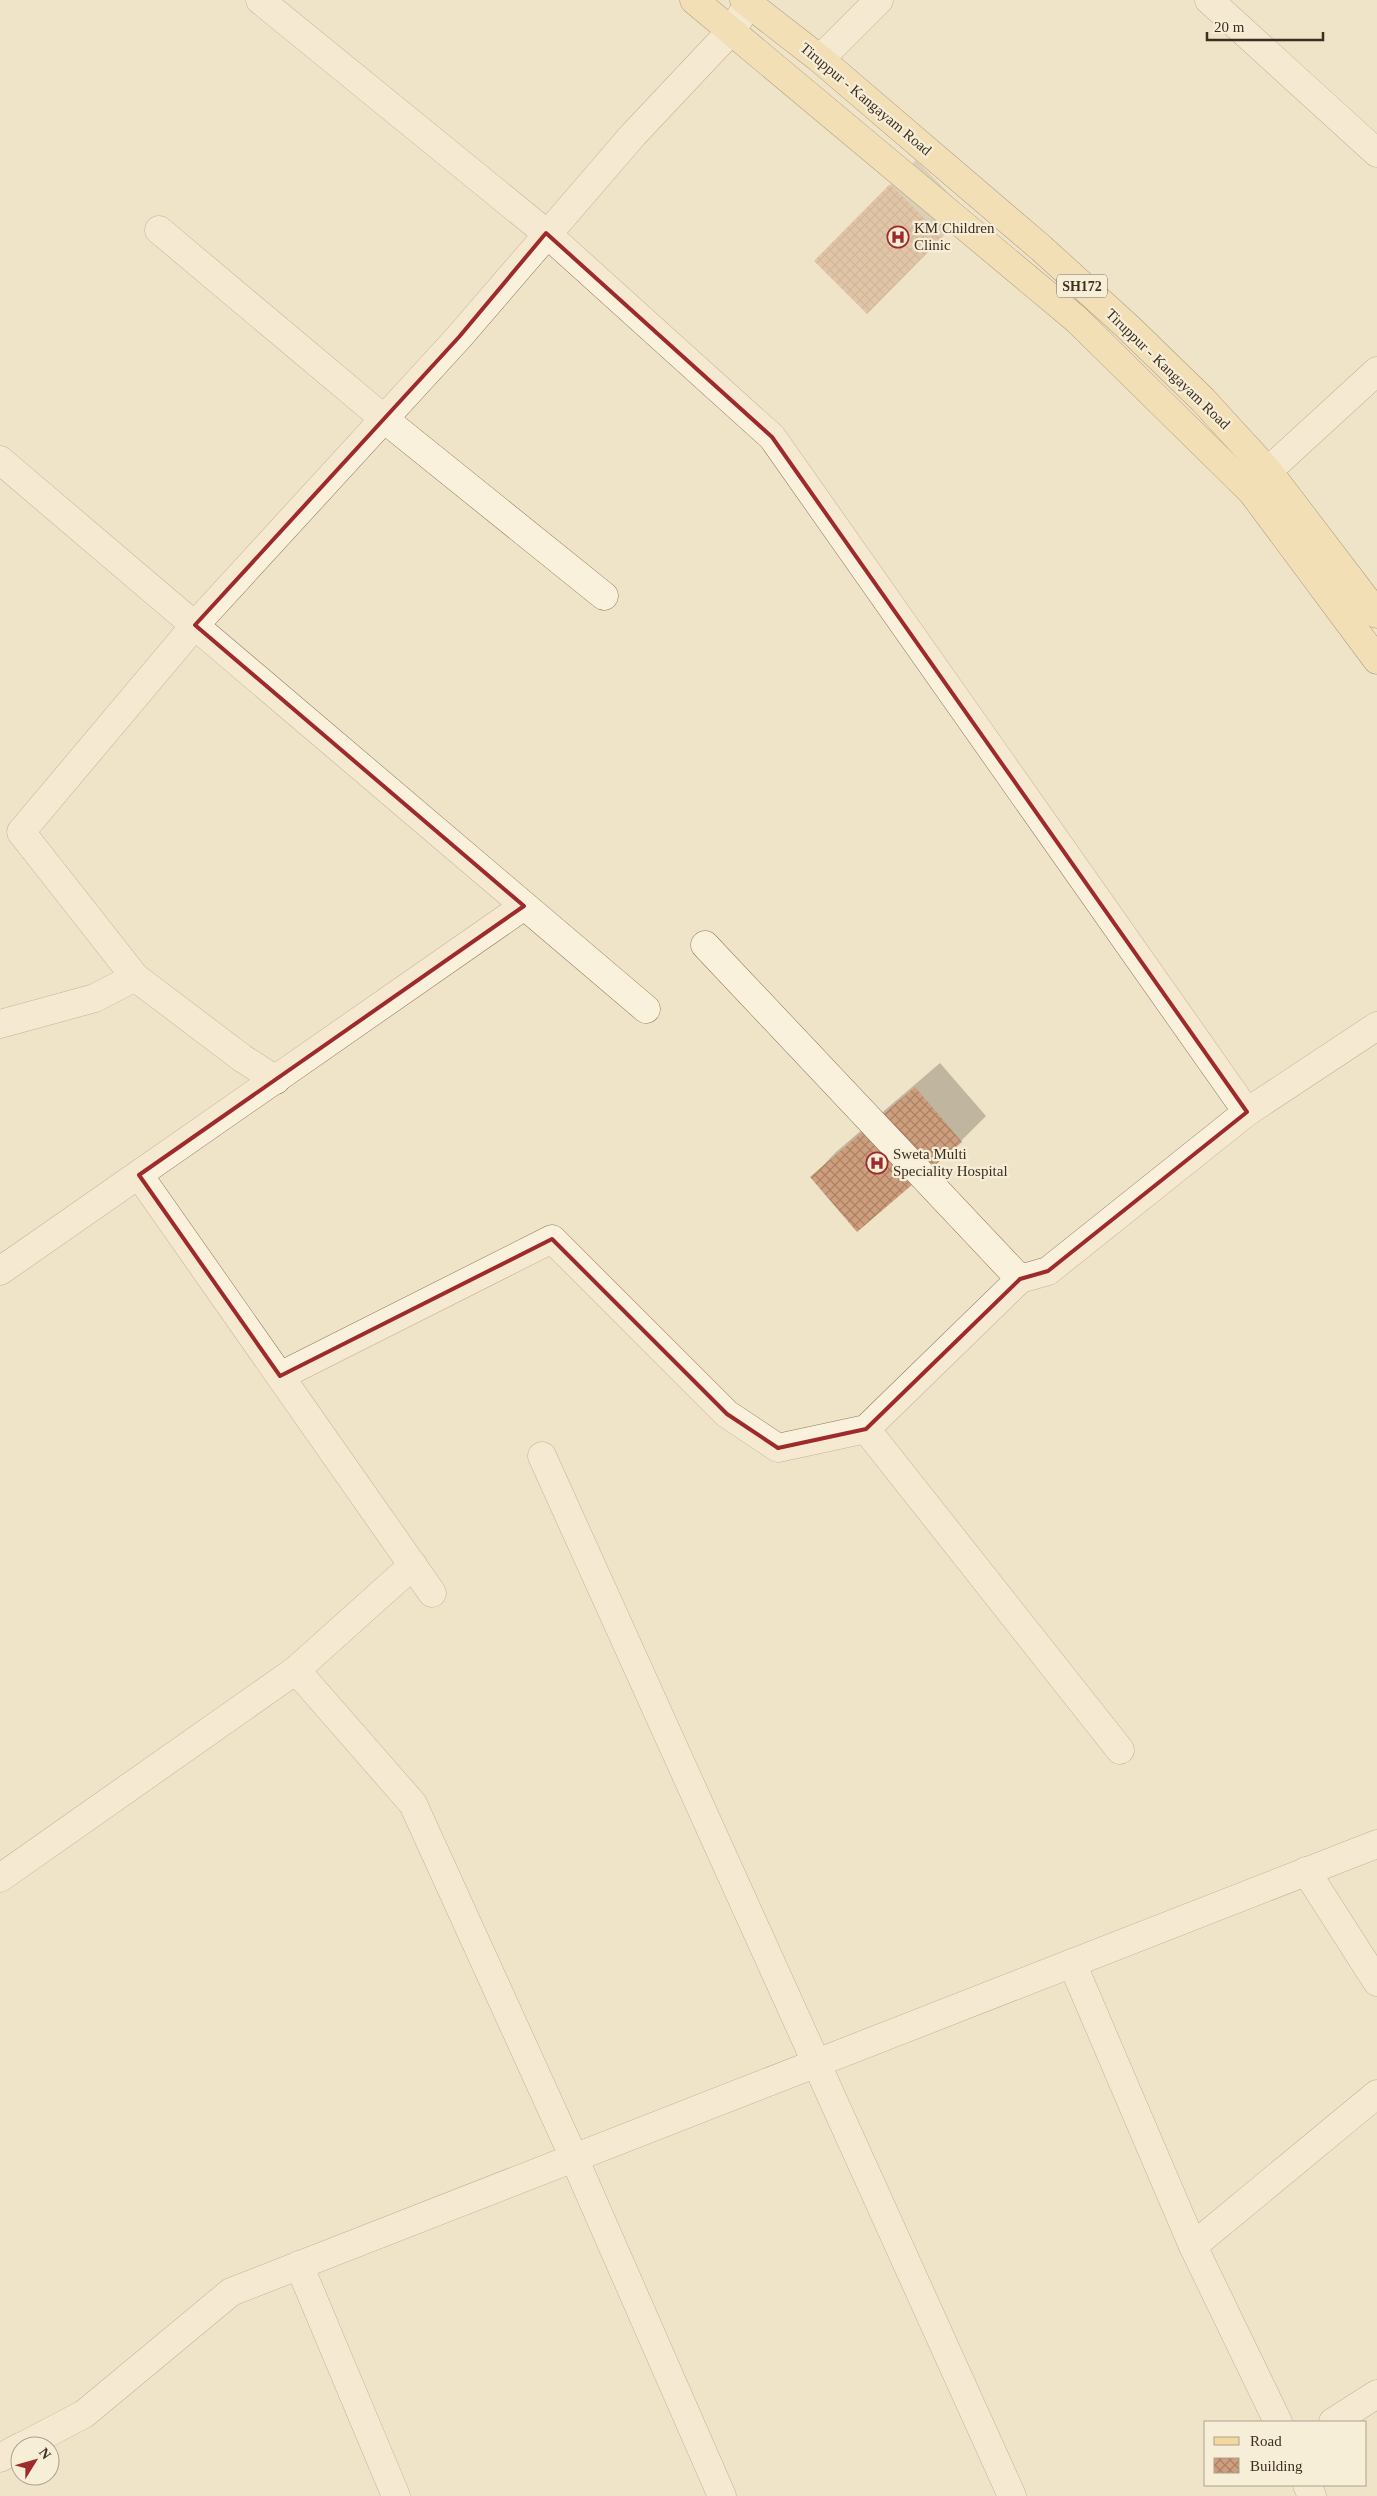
<svg xmlns="http://www.w3.org/2000/svg" width="1377" height="2496" font-family="'Times New Roman',serif">
  <style>
    .shadow { fill: #0003 }
    .building { fill: url(#building-cross-hatch) }
    .lines { fill: none; stroke-linecap: round; stroke-linejoin: round }
    .minor-casing { stroke: #8d765c; stroke-width: 29 }
    .tertiary-casing { stroke: #8d765c; stroke-width: 29 }
    .primary-casing { stroke: #5b4430; stroke-width: 29 }
    .minor { stroke: #faf1dc; stroke-width: 28 }
    .tertiary { stroke: #faf1dc; stroke-width: 28 }
    .primary { stroke: #f3d9a0; stroke-width: 28 }
    .marked { fill: none; stroke: #9e2a2b; stroke-width: 4; stroke-linejoin: round }
    .labels { text-anchor: middle; stroke-width: 4.5; stroke-linejoin: round; paint-order: stroke }
    .shield { fill: #f7eed8; stroke: #756857; stroke-width: 1 }
    .shield-label { font-size: 14px; font-weight: bold; fill: #3d2e20 }
    .street-label { font-size: 15px; fill: #3d2e20; stroke: #f7eed8 }
    .poi-label { font-size: 15px; fill: #3d2e20; stroke: #f7eed8; text-anchor: start }
  </style>
  <defs>
    <pattern id="building-cross-hatch" width="8" height="8" patternUnits="userSpaceOnUse" patternTransform="scale(1.25)"><rect width="8" height="8" fill="#cf9f7d"/><path d="M0 0l8 8M0 8l8-8" fill="none" stroke="#a98266"/></pattern>
  </defs>
  <rect width="100%" height="100%" fill="#f0e4c8"/>
  <!-- shadow -->
  <g class="shadow">
    <path d="M916 160 967 212 867 312 816 261Z"/>
    <path d="M940 1063 986 1116 961 1141 857 1230 812 1177 836 1152Z"/>
  </g>
  <!-- building -->
  <g class="building">
    <path d="M890 184 943 237 867 314 814 261Z"/>
    <path d="M915 1087 962 1142 857 1232 810 1177Z"/>
  </g>
  <g class="lines">
    <!-- minor casing -->
    <g class="minor-casing">
      <g id="minor">
        <path d="M260 0 546 233 772 437 1247 1112"/>
        <path d="M1209 0 1377 153"/>
        <path d="M820 59 879 0"/>
        <path d="M159 230 383 418 604 596"/>
        <path d="M0 460 646 1009"/>
        <path d="M705 945 1020 1279"/>
        <path d="M0 1024 95 998 135 977"/>
        <path d="M276 1080 242 1058 135 977 21 832 195 625 459 337 633 135 730 32 749 4"/>
        <path d="M139 1175 432 1593"/>
        <path d="M0 1271 524 906"/>
        <path d="M280 1376 552 1239 727 1414 778 1448 866 1429 1020 1279 1048 1271 1247 1112 1377 1026"/>
        <path d="M866 1429 1120 1750"/>
        <path d="M542 1456 1012 2496"/>
        <path d="M296 1670 413 1565"/>
        <path d="M1306 1871 1377 1982"/>
        <path d="M0 1878 296 1670 413 1804 574 2158 722 2496"/>
        <path d="M1072 1963 1193 2246 1278 2422"/>
        <path d="M1193 2246 1377 2094"/>
        <path d="M299 2265 396 2496"/>
        <path d="M1333 2422 1377 2394"/>
        <path d="M1307 2485 1312 2496"/>
      </g>
    </g>
    <!-- tertiary casing -->
    <g class="tertiary-casing">
      <g id="tertiary">
        <path d="M1268 471 1377 371"/>
        <path d="M23 2446 84 2414 231 2292 1377 1844"/>
        <path d="M0 2458 20 2447"/>
      </g>
    </g>
    <!-- primary casing -->
    <g class="primary-casing">
      <g id="primary">
        <path d="M694 0 1076 319 1252 492 1377 660"/>
        <path d="M744 0 820 59 1041 248 1129 328 1203 400 1268 471 1377 614"/>
      </g>
    </g>
    <!-- minor -->
    <use href="#minor" class="minor"/>
    <!-- tertiary -->
    <use href="#tertiary" class="tertiary"/>
    <!-- primary -->
    <use href="#primary" class="primary"/>
  </g>
  <!-- marked area -->
  <path d="M0 0H1377V2496H0ZM546 233 772 437 1247 1112 1048 1271 1020 1279 866 1429 778 1448 727 1414 552 1239 280 1376 139 1175 524 906 195 625 459 337Z" fill="#f0e4c8" fill-opacity=".55" fill-rule="evenodd"/>
  <path class="marked" d="M546 233 772 437 1247 1112 1048 1271 1020 1279 866 1429 778 1448 727 1414 552 1239 280 1376 139 1175 524 906 195 625 459 337Z"/>
  <!-- icons -->
  <defs>
    <g id="hospital-ring" transform="scale(1.125)"><circle r="9.5" fill="#f7eed8" stroke="#9e2a2b" stroke-width="1.5"/><path d="M-5-5h3v3.5h4V-5h3V5h-3V1.5h-4V5h-3Z" fill="#9e2a2b"/></g>
  </defs>
  <g fill-rule="evenodd">
    <use href="#hospital-ring" x="898" y="237"/>
    <use href="#hospital-ring" x="877" y="1163"/>
  </g>
  <g class="labels">
    <!-- shield labels -->
    <rect class="shield" x="1057" y="274.5" width="50" height="23" rx="4"/>
    <g class="shield-label">
      <text x="1082" y="291">SH172</text>
    </g>
    <!-- street labels -->
    <g class="street-label">
      <text transform="translate(866 99) rotate(40)" y="5">Tiruppur - Kangayam Road</text>
      <text transform="translate(1168 369) rotate(44)" y="5">Tiruppur - Kangayam Road</text>
    </g>
    <!-- poi labels -->
    <g class="poi-label">
      <text x="914" y="233">KM Children<tspan x="914" dy="17">Clinic</tspan></text>
      <text x="893" y="1159">Sweta Multi<tspan x="893" dy="17">Speciality Hospital</tspan></text>
    </g>
  </g>
  <!-- legend -->
  <rect x="1204" y="2421" width="162" height="65" fill="#f7eed8" stroke="#ada18e"/>
  <rect x="1214" y="2437" width="25" height="8" fill="#f3d9a0" stroke="#ada18e"/>
  <text x="1250" y="2446" font-size="15" fill="#3d2e20">Road</text>
  <rect x="1214" y="2458" width="25" height="15" fill="url(#building-cross-hatch)" stroke="#ada18e"/>
  <text x="1250" y="2471" font-size="15" fill="#3d2e20">Building</text>
  <!-- north arrow -->
  <g transform="translate(35 2461) rotate(53)"><circle r="24" fill="#f7eed8" stroke="#ada18e"/>
  <path d="M0-4L9 19L0 12L-9 19Z" fill="#9e2a2b"/>
  <text y="-8" font-size="14" font-weight="bold" text-anchor="middle" fill="#3d2e20">N</text>
  </g>
  <!-- scale -->
  <path d="M1207 32v8h116v-8" fill="none" stroke="#3d2e20" stroke-width="2.5"/>
  <text x="1214" y="32" font-size="15" fill="#3d2e20" stroke="#f7eed8" stroke-width="4" paint-order="stroke">20 m</text>
</svg>
